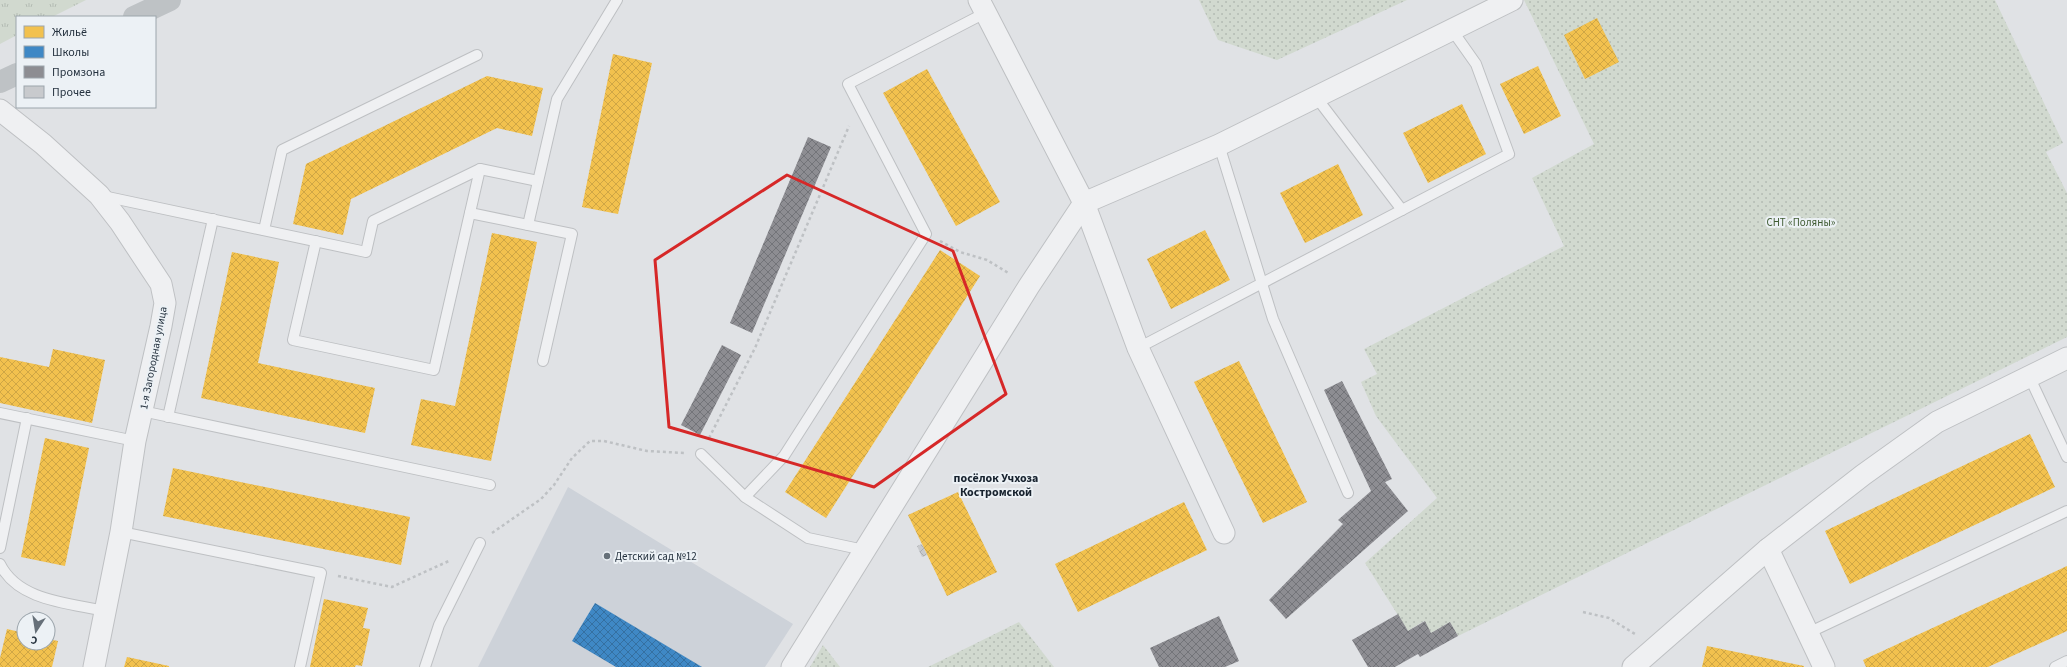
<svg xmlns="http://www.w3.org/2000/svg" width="2067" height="667" font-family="'Source Sans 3',sans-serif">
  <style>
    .built { fill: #cdd2d9 }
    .grass { fill: url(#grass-tufts) }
    .garden { fill: url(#garden-dots) }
    .homes { fill: url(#homes-cross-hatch) }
    .schools { fill: url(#schools-cross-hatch) }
    .industry { fill: url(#industry-cross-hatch) }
    .building { fill: url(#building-cross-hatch) }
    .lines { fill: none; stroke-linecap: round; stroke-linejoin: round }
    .service-casing { stroke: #bec0c3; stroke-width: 12 }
    .minor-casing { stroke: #bec0c3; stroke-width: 23 }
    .path { stroke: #bec1c4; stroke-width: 2.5; stroke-dasharray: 3 3; stroke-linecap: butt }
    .service { stroke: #eff0f2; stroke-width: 10 }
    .minor { stroke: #eff0f2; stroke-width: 21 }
    .secondary { stroke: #bec2c5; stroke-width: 22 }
    .marked { fill: none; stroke: #d62828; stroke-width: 3; stroke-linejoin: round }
    .poi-dot { fill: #667079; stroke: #ecf1f5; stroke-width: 1.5 }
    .labels { text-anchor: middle; stroke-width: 4; stroke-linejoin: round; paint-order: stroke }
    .park-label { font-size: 11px; fill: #3f5b32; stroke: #ecf1f5 }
    .street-label { font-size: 11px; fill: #25323f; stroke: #ecf1f5 }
    .poi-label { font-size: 11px; fill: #25323f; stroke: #ecf1f5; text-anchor: start }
    .neighbourhood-label { font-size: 12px; font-weight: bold; fill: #18232f; stroke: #ecf1f5 }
  </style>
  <defs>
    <pattern id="grass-tufts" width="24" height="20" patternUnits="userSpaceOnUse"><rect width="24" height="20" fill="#d1d9cf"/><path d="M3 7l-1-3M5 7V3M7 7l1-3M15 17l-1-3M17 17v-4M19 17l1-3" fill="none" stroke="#b3bbb3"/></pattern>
    <pattern id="garden-dots" width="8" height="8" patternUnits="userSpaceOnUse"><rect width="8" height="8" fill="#d1d9cf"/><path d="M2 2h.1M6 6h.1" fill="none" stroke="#b3bbb3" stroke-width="1.8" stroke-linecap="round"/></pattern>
    <pattern id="homes-cross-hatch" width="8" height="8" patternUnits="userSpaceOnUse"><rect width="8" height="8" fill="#f2c14e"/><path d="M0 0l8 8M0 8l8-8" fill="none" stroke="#cfa645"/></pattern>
    <pattern id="schools-cross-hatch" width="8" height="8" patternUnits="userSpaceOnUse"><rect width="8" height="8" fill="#3f88c5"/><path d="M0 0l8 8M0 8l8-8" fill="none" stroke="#3570a1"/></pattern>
    <pattern id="industry-cross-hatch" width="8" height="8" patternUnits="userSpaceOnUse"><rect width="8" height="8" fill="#8d8d92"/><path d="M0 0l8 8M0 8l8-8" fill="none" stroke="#737479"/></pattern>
    <pattern id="building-cross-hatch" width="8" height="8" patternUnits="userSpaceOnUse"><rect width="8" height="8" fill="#c8cacd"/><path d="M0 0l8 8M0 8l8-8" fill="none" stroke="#acaeb1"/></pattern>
  </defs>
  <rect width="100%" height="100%" fill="#e0e2e5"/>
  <!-- built -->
  <path class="built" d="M568 487 793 624 765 667H478Z"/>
  <!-- grass -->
  <path class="grass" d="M0 0H86L52 17H17V35L0 44Z"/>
  <!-- garden -->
  <g class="garden">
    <path d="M1199 0H1407L1277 60 1218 40Z"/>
    <path d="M1524 0H1995L2063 143 2046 152 2067 193V337L1458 636 1450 622 1431 633 1424 621 1408 631 1365 563 1437 498 1376 416 1361 382 1377 374 1364 349 1564 246 1532 178 1594 144Z"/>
    <path d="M1019 622 1054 667H928Z"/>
    <path d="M823 645 840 667H810Z"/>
  </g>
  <!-- homes -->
  <g class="homes">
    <path d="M1597 18 1619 62 1585 79 1564 35Z"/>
    <path d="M613 54 652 63 618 214 582 207Z"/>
    <path d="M1538 66 1561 116 1524 134 1500 84Z"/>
    <path d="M927 69 1000 202 956 226 883 93Z"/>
    <path d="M487 76 543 88 532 136 497 128 351 199 343 235 293 224 306 164Z"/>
    <path d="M1462 104 1486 154 1428 183 1403 133Z"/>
    <path d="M1338 164 1363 215 1305 243 1280 193Z"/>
    <path d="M1205 230 1230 280 1171 309 1147 259Z"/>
    <path d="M492 233 537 242 491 461 411 445 421 399 455 406Z"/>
    <path d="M940 250 980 276 826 518 785 492Z"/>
    <path d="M232 252 279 262 258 363 375 388 365 433 201 398Z"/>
    <path d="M53 349 105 360 92 423 0 403V357L49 367Z"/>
    <path d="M1239 361 1307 502 1263 523 1194 382Z"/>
    <path d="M2030 434 2055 487 1850 584 1825 531Z"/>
    <path d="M45 438 89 448 65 566 21 557Z"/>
    <path d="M173 468 410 517 401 565 163 516Z"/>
    <path d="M958 492 997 572 947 596 908 515Z"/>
    <path d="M1184 502 1207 550 1078 612 1055 564Z"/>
    <path d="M2067 566V631L1988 667H1866L1863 660Z"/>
    <path d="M324 599 368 608 363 628 370 629 362 666 356 665 355 667H310Z"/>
    <path d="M7 629 24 633V643H48V639L58 641 52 667H0V658Z"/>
    <path d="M1707 646 1804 666V667H1702Z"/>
    <path d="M127 657 169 666V667H124Z"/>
  </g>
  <!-- schools -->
  <path class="schools" d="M595 603 702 667H616L572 641Z"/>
  <!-- industry -->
  <g class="industry">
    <path d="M808 137 831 147 752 333 730 323Z"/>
    <path d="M722 345 741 355 700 435 681 425Z"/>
    <path d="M1342 381 1392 479 1385 482 1408 511 1286 619 1269 600 1343 524 1338 520 1371 491 1324 390Z"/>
    <path d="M1398 614 1408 631 1425 621 1431 633 1450 622 1458 636 1420 657 1418 654 1395 667H1368L1352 640Z"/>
    <path d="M1219 616 1239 661 1225 667H1159L1150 648Z"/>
  </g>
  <!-- building -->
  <path class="building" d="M922 544 927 555 922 557 917 546Z"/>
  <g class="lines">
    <!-- service casing -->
    <g class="service-casing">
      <g id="service">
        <path d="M1316 97 1402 210"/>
        <path d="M1219 145 1273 319 1348 493"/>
        <path d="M103 196 366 252 373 221 480 169 538 181"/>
        <path d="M470 213 572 234 543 361"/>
        <path d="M528 225 557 99 617 0"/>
        <path d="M264 230 282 150 477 55"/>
        <path d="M316 241 293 340 434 370 480 169"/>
        <path d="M1138 348 1509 154 1476 64 1452 30"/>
        <path d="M2029 376 2067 457"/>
        <path d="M142 411 490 485"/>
        <path d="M0 413 135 441"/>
        <path d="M168 417 213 219"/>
        <path d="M701 454 745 497 808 538 864 550"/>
        <path d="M745 497 784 456 926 234 848 84 985 13"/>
        <path d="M121 532 321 573 300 667"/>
        <path d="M0 548 27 418"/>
        <path d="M0 564C18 601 69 603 105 611"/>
        <path d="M1808 633 2067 511"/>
        <path d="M425 667 439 625 480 543"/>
        <path d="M2055 667 2067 661"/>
      </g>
    </g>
    <!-- minor casing -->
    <g class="minor-casing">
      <g id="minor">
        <path d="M979 0 1084 203 1138 348 1224 533"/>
        <path d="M0 110 43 144 99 195 120 222 161 284 165 303 161 326 135 441 121 532 94 667"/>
        <path d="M1768 549 1824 667"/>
        <path d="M792 667 1029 286 1084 203 1219 145 1512 0"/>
        <path d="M1633 667 1768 549 1863 475 1937 422 2067 358"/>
      </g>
    </g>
    <!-- path -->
    <g class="path">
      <path d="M940 241 960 252 987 260 1010 274"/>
      <path d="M709 438 755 348 849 126"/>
      <path d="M492 533 541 499 554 485 572 458 590 441H604L647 451 684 453"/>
      <path d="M338 576 392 587 451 560"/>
      <path d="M1583 612 1609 618 1635 634"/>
    </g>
    <!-- service -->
    <use href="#service" class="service"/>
    <!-- minor -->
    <use href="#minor" class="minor"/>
    <!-- secondary -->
    <g class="secondary">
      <path d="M134 17 170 0"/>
      <path d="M0 82 17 74"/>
    </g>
  </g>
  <!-- marked area -->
  <path class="marked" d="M787 175 953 251 1006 394 874 487 669 427 655 260Z"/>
  <!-- markers -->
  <circle class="poi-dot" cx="607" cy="556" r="4"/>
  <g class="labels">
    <!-- park labels -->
    <g class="park-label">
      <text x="1801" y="226">СНТ «Поляны»</text>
    </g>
    <!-- street labels -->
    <g class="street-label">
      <text transform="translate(153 358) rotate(-79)" y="4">1-я Загородная улица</text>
    </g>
    <!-- poi labels -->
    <g class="poi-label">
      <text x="615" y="560">Детский сад №12</text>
    </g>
    <!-- neighbourhood labels -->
    <g class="neighbourhood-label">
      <text x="996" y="482">посёлок Учхоза<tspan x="996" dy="14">Костромской</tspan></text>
    </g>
  </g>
  <!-- legend -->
  <rect x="16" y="16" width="140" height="92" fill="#ecf1f5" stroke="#9ca5ac"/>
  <rect x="24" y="26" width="20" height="12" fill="#f2c14e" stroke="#9ca5ac"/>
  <text x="52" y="36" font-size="12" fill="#25323f">Жильё</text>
  <rect x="24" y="46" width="20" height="12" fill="#3f88c5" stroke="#9ca5ac"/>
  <text x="52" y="56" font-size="12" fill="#25323f">Школы</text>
  <rect x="24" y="66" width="20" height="12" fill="#8d8d92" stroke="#9ca5ac"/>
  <text x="52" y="76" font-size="12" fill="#25323f">Промзона</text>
  <rect x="24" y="86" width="20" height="12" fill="#c8cacd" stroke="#9ca5ac"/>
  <text x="52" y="96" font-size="12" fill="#25323f">Прочее</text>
  <!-- north arrow -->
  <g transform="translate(36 631) rotate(192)"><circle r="19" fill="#ecf1f5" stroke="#9ca5ac"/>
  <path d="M0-3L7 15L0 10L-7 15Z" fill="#667079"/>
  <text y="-6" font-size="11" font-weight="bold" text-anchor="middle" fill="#25323f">С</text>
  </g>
</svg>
